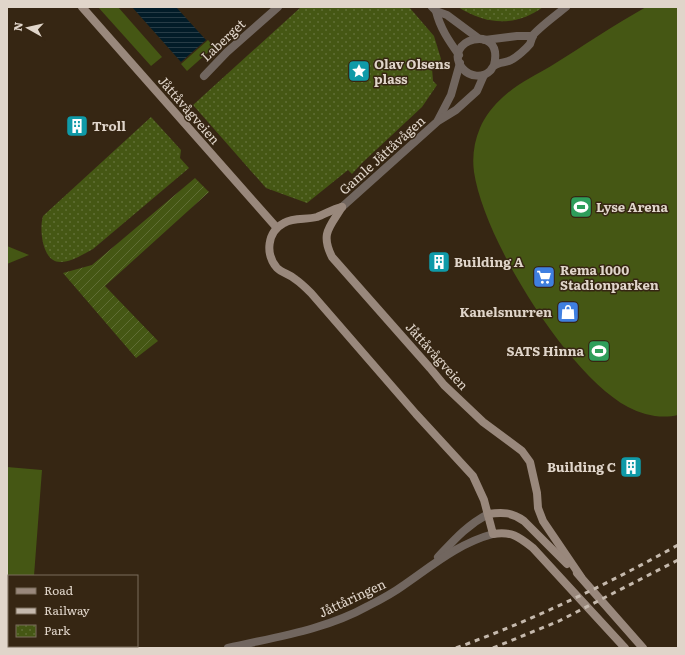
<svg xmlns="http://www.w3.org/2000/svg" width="685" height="655" font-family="Literata,serif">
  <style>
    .grass { fill: #455714 }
    .park { fill: url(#park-dots) }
    .garden { fill: url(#garden-furrows) }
    .water { fill: url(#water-rules) }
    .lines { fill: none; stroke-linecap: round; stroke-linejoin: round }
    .street { stroke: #71665f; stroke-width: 8 }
    .secondary { stroke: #99887c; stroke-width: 8 }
    .rail { stroke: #c5b9ad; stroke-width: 3; stroke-dasharray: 5 5; stroke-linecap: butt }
    .labels { text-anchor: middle; stroke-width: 3; stroke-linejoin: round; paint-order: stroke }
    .street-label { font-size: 13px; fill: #e0d5ca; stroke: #362613 }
    .poi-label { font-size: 13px; font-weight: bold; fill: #e0d5ca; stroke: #362613; text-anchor: start }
  </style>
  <defs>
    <pattern id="park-dots" width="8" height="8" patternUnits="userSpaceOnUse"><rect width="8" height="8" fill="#455714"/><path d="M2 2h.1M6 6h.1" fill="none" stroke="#606e35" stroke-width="1.8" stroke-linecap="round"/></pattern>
    <pattern id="garden-furrows" width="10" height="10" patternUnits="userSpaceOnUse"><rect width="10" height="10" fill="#455714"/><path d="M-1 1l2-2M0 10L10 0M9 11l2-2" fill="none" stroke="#606e35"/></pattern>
    <pattern id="water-rules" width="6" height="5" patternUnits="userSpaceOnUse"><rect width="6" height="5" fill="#021c28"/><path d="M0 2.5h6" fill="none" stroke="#273c46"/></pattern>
  </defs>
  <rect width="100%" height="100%" fill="#362613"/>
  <!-- grass -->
  <g class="grass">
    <path d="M98 7H118L162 57 151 66Z"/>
    <path d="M646 7H678V415C661 419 643 415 628 407 568 375 484 240 474 172 472 157 474 142 480 128 485 116 494 105 503 97 517 84 536 75 551 66 583 46 614 25 646 7Z"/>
    <path d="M208 40 214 47 187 71 181 64Z"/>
    <path d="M7 246 29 255 7 264Z"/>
    <path d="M7 467 42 470 34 576H9V642L7 639Z"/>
  </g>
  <!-- park -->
  <g class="park">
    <path d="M301 7H409L434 36 441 59 440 61 432 68 433 81 437 85 422 107 362 163 352 174 348 170 307 203 266 188 193 105Z"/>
    <path d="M458 7H543C516 27 486 25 458 7Z"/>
    <path d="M151 117 181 150 180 158 189 168 93 249C83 254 72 262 61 262 42 263 39 229 43 216Z"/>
  </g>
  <!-- garden -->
  <path class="garden" d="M195 178 209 192 105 286 158 341 136 358 63 273 92 265Z"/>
  <!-- water -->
  <path class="water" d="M132 7H176L206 40 181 62Z"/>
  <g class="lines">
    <!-- street -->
    <g class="street">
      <path d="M432 7 436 11 447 15 478 38"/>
      <path d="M436 11C440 28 449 41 459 55"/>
      <path d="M485 40 517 36H533"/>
      <path d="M494 65C505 21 439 40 463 69 470 77 483 78 490 71 492 69 492 67 494 66 499 62 506 63 511 60 517 57 526 49 530 44 531 41 532 38 533 35 541 26 556 15 566 7"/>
      <path d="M204 76 227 52 278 7"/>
      <path d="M438 120 451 95 460 63"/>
      <path d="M342 207 438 121 456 110 477 91 484 75"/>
      <path d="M438 557C455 539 466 526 488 514"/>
      <path d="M228 648C275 637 325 630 368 606 380 600 393 593 404 585 433 565 459 543 493 534"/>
    </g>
    <!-- secondary -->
    <g class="secondary">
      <path d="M82 7 277 228"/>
      <path d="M342 207C333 209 325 214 317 217 306 220 294 217 284 223 267 232 265 254 277 268 282 273 289 274 295 279 301 283 306 288 311 293L416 414 473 476 484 500 493 534C512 531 519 537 533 548L625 648"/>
      <path d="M342 207C330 227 320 233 332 257L430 368 444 385 483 422 522 451 530 462 537 493 538 508 543 521 581 577"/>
      <path d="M488 514C502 512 512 512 524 521L567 564"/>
      <path d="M577 573 643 648"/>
    </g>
    <!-- rail -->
    <g class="rail">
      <path d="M456 648C533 620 606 585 678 545"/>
      <path d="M493 648 559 621 678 560"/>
    </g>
  </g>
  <!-- icons -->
  <defs>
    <g id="sight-square" transform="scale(1.15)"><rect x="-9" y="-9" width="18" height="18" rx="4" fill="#0f9aa8" stroke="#362613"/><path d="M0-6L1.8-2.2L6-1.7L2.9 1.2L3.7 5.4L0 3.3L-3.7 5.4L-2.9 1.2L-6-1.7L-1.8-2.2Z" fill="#fff"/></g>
    <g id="building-square" transform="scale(1.15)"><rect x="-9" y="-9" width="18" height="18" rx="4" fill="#0f9aa8" stroke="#362613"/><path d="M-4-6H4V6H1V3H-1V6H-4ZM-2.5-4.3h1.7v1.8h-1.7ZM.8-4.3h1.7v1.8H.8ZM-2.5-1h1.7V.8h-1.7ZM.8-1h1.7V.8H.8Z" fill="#fff"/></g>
    <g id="stadium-square" transform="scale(1.15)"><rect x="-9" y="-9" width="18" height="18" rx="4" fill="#2e9e5b" stroke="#362613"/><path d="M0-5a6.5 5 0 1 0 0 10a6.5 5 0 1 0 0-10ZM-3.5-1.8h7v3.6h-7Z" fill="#fff"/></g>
    <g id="supermarket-square" transform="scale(1.15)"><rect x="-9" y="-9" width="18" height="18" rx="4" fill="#3f7fe0" stroke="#362613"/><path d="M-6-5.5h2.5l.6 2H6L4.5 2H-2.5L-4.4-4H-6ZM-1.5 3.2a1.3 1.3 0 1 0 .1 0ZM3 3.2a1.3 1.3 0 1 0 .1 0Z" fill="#fff"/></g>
    <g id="shop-square" transform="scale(1.15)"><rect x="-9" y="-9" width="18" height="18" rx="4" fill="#3f7fe0" stroke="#362613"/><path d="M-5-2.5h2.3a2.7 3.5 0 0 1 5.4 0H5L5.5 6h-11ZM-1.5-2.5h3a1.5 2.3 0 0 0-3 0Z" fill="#fff"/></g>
  </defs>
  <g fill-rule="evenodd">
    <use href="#sight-square" x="359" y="71"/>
    <use href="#building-square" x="77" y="126"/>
    <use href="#stadium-square" x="581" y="207"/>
    <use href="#building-square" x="439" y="262"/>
    <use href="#supermarket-square" x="544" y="277"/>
    <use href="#shop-square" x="568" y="312"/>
    <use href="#stadium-square" x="599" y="351"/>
    <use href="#building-square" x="631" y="467"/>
  </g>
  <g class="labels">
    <!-- street labels -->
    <g class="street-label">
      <text transform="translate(223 40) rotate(-43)" y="5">Laberget</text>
      <text transform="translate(189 110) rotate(49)" y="5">Jåttåvågveien</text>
      <text transform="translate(382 155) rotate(-42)" y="5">Gamle Jåttåvågen</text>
      <text transform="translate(437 356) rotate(48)" y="5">Jåttåvågveien</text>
      <text transform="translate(352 598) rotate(-25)" y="5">Jåttåringen</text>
    </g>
    <!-- poi labels -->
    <g class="poi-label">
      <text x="374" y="69">Olav Olsens<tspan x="374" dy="15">plass</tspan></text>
      <text x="92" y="131">Troll</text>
      <text x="596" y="212">Lyse Arena</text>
      <text x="454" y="267">Building A</text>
      <text x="560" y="275">Rema 1000<tspan x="560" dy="15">Stadionparken</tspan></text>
      <text x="552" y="317" text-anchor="end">Kanelsnurren</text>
      <text x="584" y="356" text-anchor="end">SATS Hinna</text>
      <text x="616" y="472" text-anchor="end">Building C</text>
    </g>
  </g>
  <!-- border -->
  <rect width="685" height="655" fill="none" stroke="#e0d5ca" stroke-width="16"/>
  <!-- legend -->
  <rect x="8" y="575" width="130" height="72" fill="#362613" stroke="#7a6c5c"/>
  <rect x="16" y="588" width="20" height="6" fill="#99887c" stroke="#7a6c5c"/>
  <text x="44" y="595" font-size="12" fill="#e0d5ca">Road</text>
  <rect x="16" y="608" width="20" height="6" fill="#c5b9ad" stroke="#7a6c5c"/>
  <text x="44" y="615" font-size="12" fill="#e0d5ca">Railway</text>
  <rect x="16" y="625" width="20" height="12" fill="url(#park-dots)" stroke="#7a6c5c"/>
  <text x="44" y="635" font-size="12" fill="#e0d5ca">Park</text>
  <!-- north arrow -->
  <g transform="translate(28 28) rotate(278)" stroke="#362613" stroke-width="3" paint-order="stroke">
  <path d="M0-3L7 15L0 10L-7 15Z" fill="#e0d5ca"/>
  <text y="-6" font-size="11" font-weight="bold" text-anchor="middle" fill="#e0d5ca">N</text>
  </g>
</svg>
